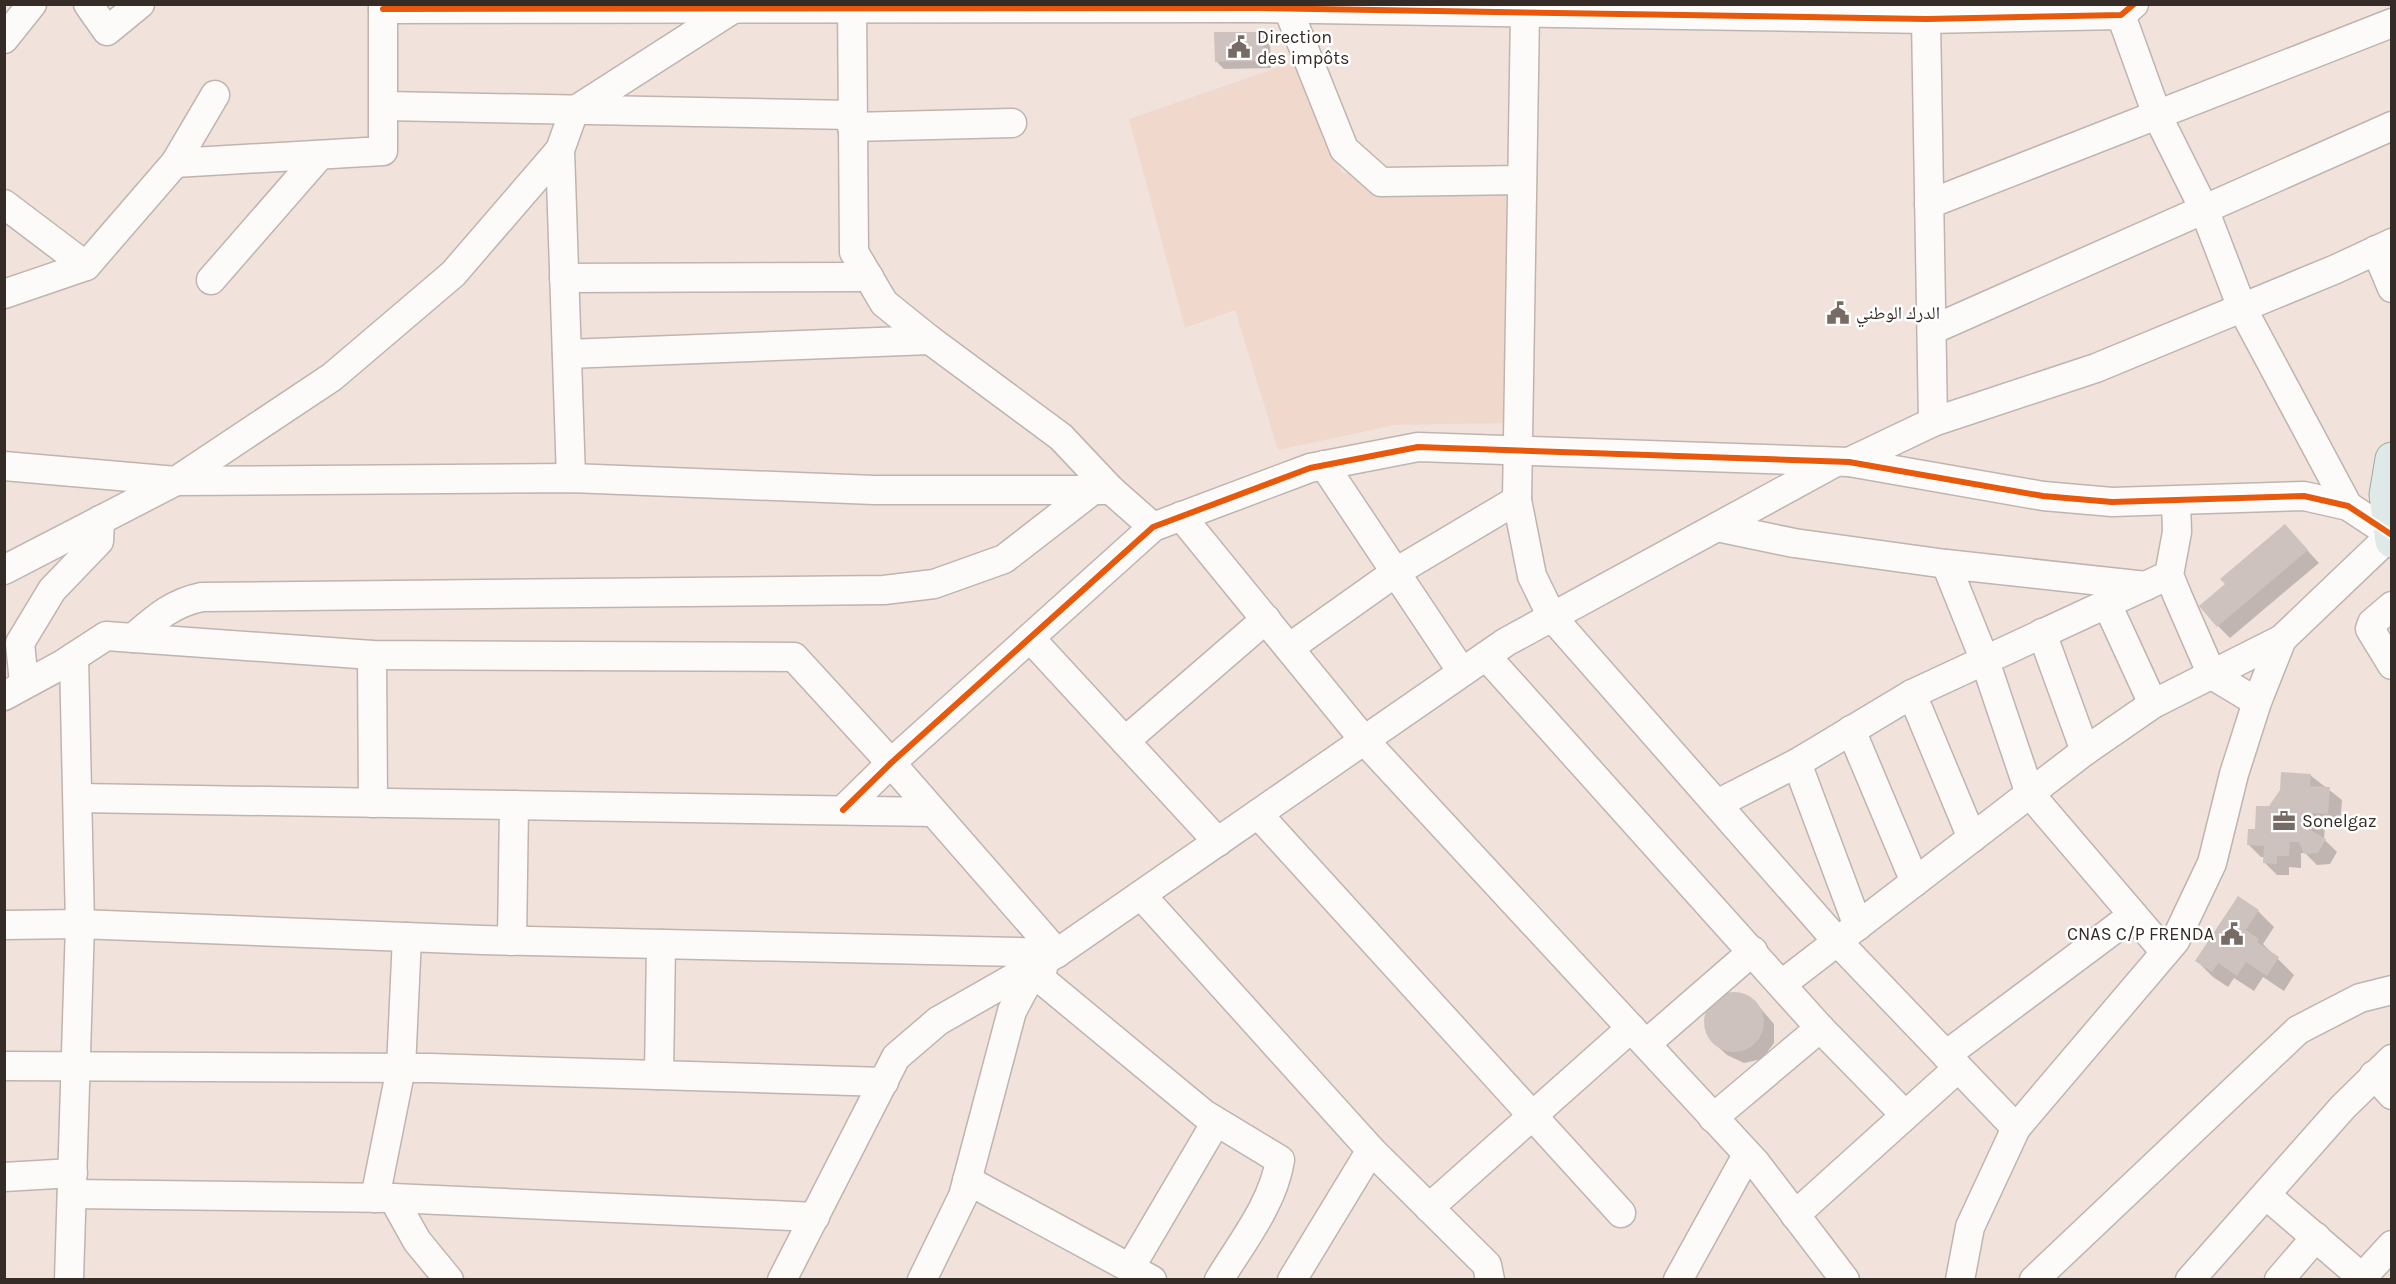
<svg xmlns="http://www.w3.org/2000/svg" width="2396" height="1284" font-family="Karla,'Noto Naskh Arabic',sans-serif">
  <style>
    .built { fill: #f0d8cd }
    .shadow { fill: #0003 }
    .building { fill: #cdc2bd }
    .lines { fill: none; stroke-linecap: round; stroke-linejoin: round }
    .minor-casing { stroke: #bfb4af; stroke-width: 31 }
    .major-casing { stroke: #9caba7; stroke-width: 35 }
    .minor { stroke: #fdfbfa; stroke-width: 28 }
    .major { stroke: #dfe9e8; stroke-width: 33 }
    .cycleway-casing { stroke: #fff; stroke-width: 10 }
    .cycleway { stroke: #e8590c; stroke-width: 6 }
    .labels { text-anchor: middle; stroke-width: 5; stroke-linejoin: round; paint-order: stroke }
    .poi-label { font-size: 18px; fill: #352b27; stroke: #fff; text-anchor: start }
  </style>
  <rect width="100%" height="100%" fill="#f1e3dc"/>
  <!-- built -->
  <path class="built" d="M1302 59 1342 173 1507 168 1503 423 1395 425 1278 450 1235 310 1185 328 1129 119Z"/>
  <!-- shadow -->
  <g class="shadow">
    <path d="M1263 33 1270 41 1271 68 1224 69 1216 61Z"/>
    <path d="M2285 526 2319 563 2230 638 2218 626Z"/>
    <path d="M2310 775 2342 800 2340 825H2325L2324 839 2337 852 2330 864 2317 865 2305 853H2301V868L2289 867V875H2277L2265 863V857H2261L2249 845 2270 807Z"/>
    <path d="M2258 911 2274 927 2263 944 2294 975 2284 991 2263 977 2254 991 2234 978 2228 987 2213 977 2197 961Z"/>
    <path d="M1740 994 1756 1003 1774 1024V1043L1762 1059 1744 1063 1727 1055 1714 1043 1705 1026V1017L1714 1001 1722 995Z"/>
  </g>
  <!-- building -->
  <g class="building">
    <path d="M1214 32H1263L1264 61 1215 62Z"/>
    <path d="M2285 524 2308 550 2217 627 2199 606 2225 584 2220 579Z"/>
    <path d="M2281 772 2311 774 2310 786 2330 787 2328 814 2313 813 2312 831 2326 839 2318 853 2304 854 2299 842H2290L2289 856H2277V864L2263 863 2264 846 2247 845 2248 829H2255L2256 806H2269L2280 790Z"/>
    <path d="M2238 896 2259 910 2246 930 2259 939 2257 942 2279 957 2267 976 2246 962 2237 976 2218 963 2212 972 2195 961Z"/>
    <circle cx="1734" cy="1022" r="30"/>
  </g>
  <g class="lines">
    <!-- minor casing -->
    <g class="minor-casing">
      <g id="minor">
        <path d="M88 4 107 31 140 4"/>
        <path d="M852 4 854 252 884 303 930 340 1061 437 1111 490 1153 527"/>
        <path d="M1286 4 1344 149 1381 182 1522 180"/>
        <path d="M383 9 1256 8 1926 19 2121 15 2134 4"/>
        <path d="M1525 13 1517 500 1532 576 1552 617 1837 941 2016 1128"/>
        <path d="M2121 15 2157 115 2204 209 2242 308 2348 506"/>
        <path d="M1926 19 1933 422"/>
        <path d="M4 39 32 4"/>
        <path d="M385 106 851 115"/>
        <path d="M852 127 1012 123"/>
        <path d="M175 163 383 151V4"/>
        <path d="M4 204 86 266"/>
        <path d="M1929 204 2392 23"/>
        <path d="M2376 250 2392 288"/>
        <path d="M564 278 869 277"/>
        <path d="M211 280 320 155"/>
        <path d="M4 294 86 266 175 163 215 95"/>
        <path d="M1932 330 2392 126"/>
        <path d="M567 354 930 340"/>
        <path d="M1849 462 1933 422 2096 368 2336 269 2392 243"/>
        <path d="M1324 465 1462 672"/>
        <path d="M4 466 176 481 571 478 874 490H1111"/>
        <path d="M571 478 560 150 574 111 733 9"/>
        <path d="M2176 502 2177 532 2169 575 2178 597 2212 675 2257 702"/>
        <path d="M1181 516 1364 740 1755 1162 1845 1280"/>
        <path d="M1717 527 1794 543 1946 564"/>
        <path d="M4 570 176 481 332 377 453 274 560 150"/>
        <path d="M2146 586 1946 564 1985 661 2030 794 2165 952"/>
        <path d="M2107 604 2153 704"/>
        <path d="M2392 606 2372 623 2370 629 2392 665"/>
        <path d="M2042 633 2085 751"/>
        <path d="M133 638C155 619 172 603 202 597L884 590 934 584 1004 559 1093 490"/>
        <path d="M1030 638 1218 842"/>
        <path d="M1289 648 1396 572 1517 500"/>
        <path d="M372 655 373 803"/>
        <path d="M1486 656 1820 1028 1905 1115"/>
        <path d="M24 683 20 643 52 590 99 541 100 520"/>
        <path d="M1912 694 1972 838"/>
        <path d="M4 696 63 664 106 636 372 655 794 657 891 763 1057 953"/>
        <path d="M1851 730 1915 882"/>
        <path d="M1125 741 1266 619"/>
        <path d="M1797 763 1858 926"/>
        <path d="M79 798 933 812"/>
        <path d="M1719 803 1797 763 1912 694 2169 575"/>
        <path d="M843 810 891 763 1153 527 1310 468 1418 447 1849 462 2043 496 2112 502 2304 496 2348 506 2392 535"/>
        <path d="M1258 814 1621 1213"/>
        <path d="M1141 895 1371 1150 1487 1265 1490 1280"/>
        <path d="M4 925 80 924 482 940 1057 953"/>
        <path d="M512 941 514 805"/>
        <path d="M1036 975 1204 1114 1280 1160C1273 1204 1242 1242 1219 1280"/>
        <path d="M1782 984 2085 751 2153 704 2282 639"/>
        <path d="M1646 1044 1753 951"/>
        <path d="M1946 1055 2133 915"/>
        <path d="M4 1066 430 1068 884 1082"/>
        <path d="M659 1075 661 944"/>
        <path d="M2374 1075 2392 1095"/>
        <path d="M1713 1118 1820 1028"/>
        <path d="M4 1177 73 1173"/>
        <path d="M967 1180 1152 1280"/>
        <path d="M72 1194 393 1198 815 1217"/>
        <path d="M2266 1195 2365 1280"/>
        <path d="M375 1198 401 1068 407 937"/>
        <path d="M393 1198 417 1241 449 1280"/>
        <path d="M1429 1208 1631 1028"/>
        <path d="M1795 1215 1958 1068"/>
        <path d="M1130 1268 1216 1122"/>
        <path d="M69 1280 80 924 74 657"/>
        <path d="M782 1280 896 1057 938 1021 1057 953 1506 642 1836 462"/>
        <path d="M922 1280 963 1196 1012 1011 1026 985 1043 968"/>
        <path d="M1292 1280 1371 1150"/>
        <path d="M1678 1280 1747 1155"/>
        <path d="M1960 1280 1970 1227 2016 1128 2175 941 2212 863 2234 774 2257 702 2282 639 2391 535"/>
        <path d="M2034 1280 2298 1030 2360 998 2392 990"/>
        <path d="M2190 1280 2343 1107 2392 1059"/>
        <path d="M2279 1280 2316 1237"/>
        <path d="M2360 1280 2392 1245"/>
      </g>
    </g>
    <!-- major casing -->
    <g class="major-casing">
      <path id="major" d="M2392 459 2386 495 2392 541"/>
    </g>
    <!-- minor -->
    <use href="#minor" class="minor"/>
    <!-- major -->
    <use href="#major" class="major"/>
    <!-- cycleway casing -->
    <g class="cycleway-casing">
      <g id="cycleway">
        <path d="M383 9 1256 8 1926 19 2121 15 2134 4"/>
        <path d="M843 810 891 763 1153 527 1310 468 1418 447 1849 462 2043 496 2112 502 2304 496 2348 506 2392 535"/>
      </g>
    </g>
    <!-- cycleway -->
    <use href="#cycleway" class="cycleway"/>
  </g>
  <!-- icons -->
  <defs>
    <g id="civic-bare" transform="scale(1.8)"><path d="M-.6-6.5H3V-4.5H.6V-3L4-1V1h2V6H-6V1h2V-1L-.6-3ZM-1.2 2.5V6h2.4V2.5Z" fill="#776b66" stroke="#fff" stroke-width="2.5" paint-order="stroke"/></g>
    <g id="office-bare" transform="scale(1.8)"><path d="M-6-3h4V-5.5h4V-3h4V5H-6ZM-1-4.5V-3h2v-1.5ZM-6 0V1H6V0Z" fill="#776b66" stroke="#fff" stroke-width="2.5" paint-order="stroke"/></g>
  </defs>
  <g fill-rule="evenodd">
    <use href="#civic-bare" x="1239" y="47"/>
    <use href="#civic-bare" x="1838" y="313"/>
    <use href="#office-bare" x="2284" y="821"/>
    <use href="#civic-bare" x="2232" y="934"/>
  </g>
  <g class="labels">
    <!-- poi labels -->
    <g class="poi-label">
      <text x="1257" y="43">Direction<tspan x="1257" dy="21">des impôts</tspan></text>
      <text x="1856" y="319">الدرك الوطني</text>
      <text x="2302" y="827">Sonelgaz</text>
      <text x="2214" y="940" text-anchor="end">CNAS C/P FRENDA</text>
    </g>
  </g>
  <!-- border -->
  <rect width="2396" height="1284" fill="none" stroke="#352b27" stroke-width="12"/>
</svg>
